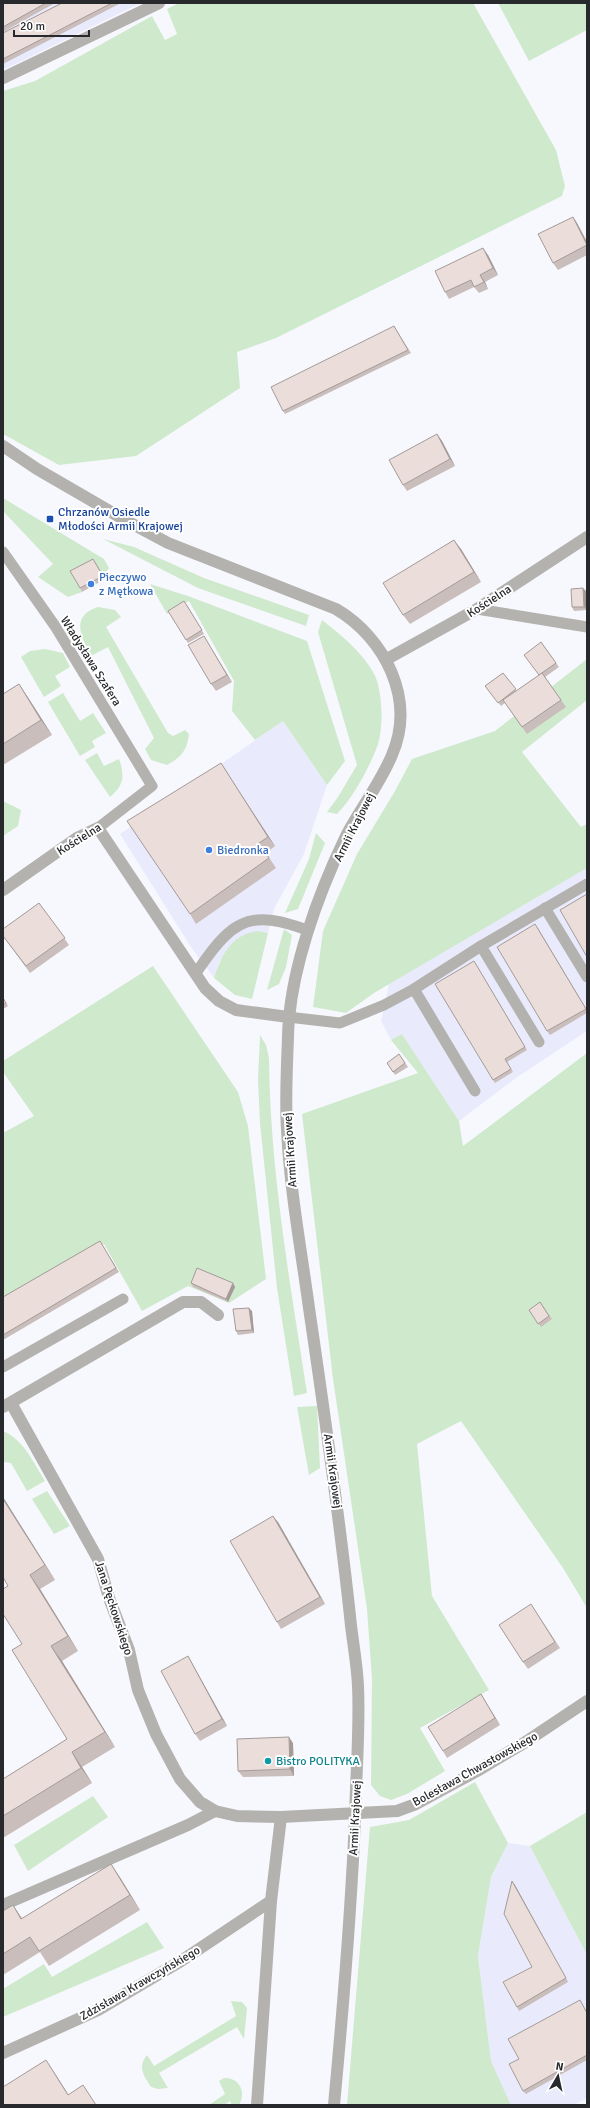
<svg xmlns="http://www.w3.org/2000/svg" width="590" height="2108" font-family="Signika,sans-serif">
  <style>
    .built { fill: #e9ebfd }
    .green { fill: #cfe9cc }
    .lines { fill: none; stroke-linecap: round; stroke-linejoin: round }
    .service { stroke: #b4b2ae; stroke-width: 11 }
    .minor { stroke: #b4b2ae; stroke-width: 12 }
    .wall { fill: #c9bebb }
    .shaded-wall { fill: #a49b99 }
    .building { fill: #eaddda; stroke: #a49b99 }
    .transit-dot { fill: #1a4fb4; stroke: #fff; stroke-width: 1.5 }
    .shop-dot { fill: #3f7fe0; stroke: #fff; stroke-width: 1.5 }
    .culture-dot { fill: #0f9aa8; stroke: #fff; stroke-width: 1.5 }
    .labels { text-anchor: middle; stroke-width: 4; stroke-linejoin: round; paint-order: stroke }
    .transit-label { font-size: 12px; fill: #164399; stroke: #fff; text-anchor: start }
    .shop-label { font-size: 12px; fill: #366cbe; stroke: #fff; text-anchor: start }
    .street-label { font-size: 12px; fill: #28292d; stroke: #fff }
    .culture-label { font-size: 12px; fill: #0d838f; stroke: #fff; text-anchor: start }
  </style>
  <rect width="100%" height="100%" fill="#f7f8fe"/>
  <!-- built -->
  <g class="built">
    <path d="M3 3H141L3 70Z"/>
    <path d="M283 721 327 785 304 854 274 909 268 933 258 931 219 962 214 978 191 947 120 834Z"/>
    <path d="M587 868V1031L516 1078 459 1121 402 1034 391 1040 381 1021 389 984Z"/>
    <path d="M508 1843 530 1846 587 1955V2098L574 2105H511L491 2061 478 1956 491 1877Z"/>
  </g>
  <!-- green -->
  <g class="green">
    <path d="M179 3H473L556 150 565 186 562 196 276 338 237 352 240 388 136 456 59 465 3 434V91L35 81 152 16 165 40 177 34 167 9Z"/>
    <path d="M498 3H587V30L529 61Z"/>
    <path d="M3 498 104 559 109 568 103 576 73 575 82 592 68 597 38 577 53 564 3 511Z"/>
    <path d="M103 539 134 547 204 578 309 615 306 626 198 588Z"/>
    <path d="M150 584 188 596 307 641 345 761 327 785 283 721 255 740 232 711 234 681 189 601 167 614Z"/>
    <path d="M98 607 115 610 121 617 106 627 168 733 173 736 185 730 189 734C187 750 182 757 167 765L151 760 145 749 154 738 108 647 91 656C81 637 70 616 98 607Z"/>
    <path d="M322 620C341 635 361 651 373 672 383 688 384 729 377 747 369 768 353 798 337 814L327 812 338 797 357 765 318 632Z"/>
    <path d="M45 649 63 653 70 667 55 676 61 686 44 697 21 657 30 651Z"/>
    <path d="M587 659V700L522 752 581 827 587 824V868L374 993 346 1013 313 1007 323 931 357 854 395 791 412 759 495 731Z"/>
    <path d="M63 693 80 721 93 713 106 733 92 741 95 747 80 756 48 702Z"/>
    <path d="M97 753 104 766 119 759C125 776 124 785 110 797L85 760Z"/>
    <path d="M3 801 21 810 18 826 3 836Z"/>
    <path d="M316 833 325 843 298 909 285 913 309 859Z"/>
    <path d="M284 929 292 935 286 967 279 984 267 990Z"/>
    <path d="M258 931 268 933 252 999 235 995 214 978C221 955 232 934 258 931Z"/>
    <path d="M153 966 238 1092 248 1126 266 1279 229 1303 188 1286 142 1311 104 1244 3 1301V1133L34 1116 3 1072V1061Z"/>
    <path d="M402 1034 459 1121 463 1146 587 1053V1608L563 1568 461 1421 417 1444 432 1596 489 1690 420 1728 445 1771 407 1794 391 1800 380 1796 371 1785 372 1679 367 1609 333 1379 302 1114 418 1073 391 1040Z"/>
    <path d="M260 1035 266 1045 269 1058C270 1171 290 1282 307 1393L294 1396 277 1288 260 1123 258 1080Z"/>
    <path d="M317 1406 320 1468 309 1475 297 1407Z"/>
    <path d="M3 1431C23 1439 34 1463 45 1481L27 1491 11 1463 3 1462Z"/>
    <path d="M47 1491 70 1526 54 1534 32 1499Z"/>
    <path d="M475 1782 508 1843 491 1877 478 1956 491 2061 511 2105H347L370 1827 409 1820Z"/>
    <path d="M93 1796 108 1817 28 1871 14 1845Z"/>
    <path d="M587 1812V1955L530 1846Z"/>
    <path d="M147 1922 164 1948 3 2017V1989L44 1964 52 1977Z"/>
    <path d="M231 2001 242 2002 247 2008 244 2039 237 2027 159 2073 168 2088 158 2089 151 2087C144 2076 137 2067 147 2055L154 2066 236 2016Z"/>
    <path d="M224 2078C239 2077 247 2092 239 2105H232L230 2101 224 2105H209L225 2094 219 2081Z"/>
  </g>
  <g class="lines">
    <!-- service -->
    <g class="service">
      <path d="M3 552 55 626 152 786 98 828"/>
      <path d="M477 609 587 627"/>
      <path d="M545 908 587 977"/>
      <path d="M481 946 539 1042"/>
      <path d="M196 973C210 953 229 922 257 920 274 918 292 925 308 930"/>
      <path d="M414 989 475 1091"/>
      <path d="M288 1017 340 1023 384 1005 414 989 481 946 587 884"/>
      <path d="M3 1367 123 1299"/>
    </g>
    <!-- minor -->
    <g class="minor">
      <path d="M3 78 159 3"/>
      <path d="M3 446 37 469 125 520 168 543 336 609C385 638 416 699 392 755 380 784 360 809 346 836 318 894 289 973 288 1037 287 1068 285 1099 287 1130 290 1190 301 1249 309 1308 324 1410 339 1513 350 1616 352 1639 357 1662 358 1686 360 1729 356 1774 355 1818 351 1914 343 2009 334 2105"/>
      <path d="M387 659 477 609 587 537"/>
      <path d="M3 890 77 838 98 828 205 988 219 1001 236 1010 288 1017"/>
      <path d="M11 1403 98 1559 109 1598 129 1650 138 1690 156 1734 180 1779 200 1802 215 1811 237 1816 281 1817 397 1811 416 1804 477 1771 524 1743 587 1701"/>
      <path d="M3 1407 183 1302H201L218 1315"/>
      <path d="M3 1905 188 1825 215 1811"/>
      <path d="M3 2053 98 2010 181 1961 271 1901"/>
      <path d="M257 2105 271 1901 281 1817"/>
    </g>
  </g>
  <!-- wall -->
  <g class="wall">
    <path d="M3 3H55L3 32Z"/>
    <path d="M62 3H121L3 64V33Z"/>
    <path d="M573 217 577 223 587 242V255L558 270 553 263Z"/>
    <path d="M488 255 498 275 485 282 488 289 479 293 474 287 449 299 445 292Z"/>
    <path d="M394 326 411 353 285 414 283 411Z"/>
    <path d="M437 434 442 441 455 466 407 491 403 485Z"/>
    <path d="M461 549 481 582 410 624 403 615Z"/>
    <path d="M95 562 105 579 82 592 80 588Z"/>
    <path d="M586 591 587 610 574 611 572 607Z"/>
    <path d="M187 605 204 634 188 643 186 640Z"/>
    <path d="M204 636 208 643 232 682 216 691 211 684Z"/>
    <path d="M541 642 559 667 545 677 566 707 527 734 505 703 501 706 485 686 503 673 516 691 539 675Z"/>
    <path d="M19 684 29 699 52 735 3 765V694Z"/>
    <path d="M221 763 275 846 266 853 276 868 196 924 190 914Z"/>
    <path d="M39 903 69 945 30 973 3 936Z"/>
    <path d="M538 928 587 1010V1013L550 1035 547 1031Z"/>
    <path d="M476 964 527 1050 507 1062 513 1072 495 1083 493 1080Z"/>
    <path d="M3 997 8 1006 3 1009Z"/>
    <path d="M399 1054 408 1067 395 1075 387 1063Z"/>
    <path d="M100 1241 119 1272 3 1340V1297Z"/>
    <path d="M191 1283 235 1287 228 1302 193 1287Z"/>
    <path d="M540 1302 552 1319 541 1327 529 1310Z"/>
    <path d="M252 1311 254 1333 238 1335 236 1331Z"/>
    <path d="M3 1497 55 1580 40 1589 78 1651 62 1661 115 1747 82 1767 92 1783 3 1838V1779L67 1739 8 1586Z"/>
    <path d="M278 1522 325 1604 281 1629 277 1622Z"/>
    <path d="M531 1604 560 1648 528 1669 523 1662Z"/>
    <path d="M188 1656 192 1663 227 1726 200 1741 195 1734Z"/>
    <path d="M481 1694 500 1725 447 1758 443 1751Z"/>
    <path d="M293 1743 294 1776 243 1777 238 1771Z"/>
    <path d="M111 1864 121 1879 140 1910 49 1966 40 1952 3 1975V1911L13 1905 22 1919Z"/>
    <path d="M515 1885 568 1982 519 2011 517 2007 532 1967Z"/>
    <path d="M580 2000 587 2012V2060L526 2094 523 2091 519 2059Z"/>
  </g>
  <!-- shaded-wall -->
  <g class="shaded-wall">
    <path d="M573 217 577 223 587 242V245Z"/>
    <path d="M483 248 488 255 498 275 493 268Z"/>
    <path d="M480 275 485 282 488 289Z"/>
    <path d="M437 434 442 441 455 466 450 459Z"/>
    <path d="M454 540 461 549 481 582 474 572Z"/>
    <path d="M583 588 586 591 587 610 584 607Z"/>
    <path d="M204 636 208 643 232 682 227 675Z"/>
    <path d="M19 684 29 699 52 735 41 720Z"/>
    <path d="M221 763 227 773 275 846 268 837Z"/>
    <path d="M233 1283 235 1287 228 1302 226 1299Z"/>
    <path d="M249 1308 252 1311 254 1333 252 1330Z"/>
    <path d="M3 1497 55 1580 45 1565 3 1499Z"/>
    <path d="M273 1516 278 1522 325 1604 320 1597Z"/>
    <path d="M30 1575 40 1589 78 1651 68 1636Z"/>
    <path d="M51 1646 62 1661 115 1747 105 1732Z"/>
    <path d="M188 1656 192 1663 227 1726 222 1719Z"/>
    <path d="M481 1694 485 1701 500 1725 495 1718Z"/>
    <path d="M289 1737 293 1743 294 1776 290 1769Z"/>
    <path d="M72 1752 82 1767 92 1783 81 1768Z"/>
    <path d="M111 1864 121 1879 140 1910 130 1895Z"/>
    <path d="M512 1881 515 1885 568 1982 566 1978Z"/>
    <path d="M13 1905 23 1920 21 1919Z"/>
    <path d="M46 2060 56 2075 75 2105 68 2095Z"/>
  </g>
  <!-- building -->
  <g class="building">
    <path d="M3 3H46L3 27Z"/>
    <path d="M62 3H112L3 59V33Z"/>
    <path d="M573 217 587 245 553 263 538 234Z"/>
    <path d="M483 248 493 268 480 275 484 282 474 287 471 280 445 292 435 271Z"/>
    <path d="M394 326 408 350 283 411 271 387Z"/>
    <path d="M437 434 450 459 403 485 389 460Z"/>
    <path d="M454 540 474 572 403 615 383 583Z"/>
    <path d="M93 559 103 576 80 588 70 571Z"/>
    <path d="M583 588 584 607H572L571 589Z"/>
    <path d="M184 601 202 630 186 640 168 611Z"/>
    <path d="M204 636 227 675 211 684 188 645Z"/>
    <path d="M541 642 556 663 539 675 524 655Z"/>
    <path d="M503 673 516 689 498 703 485 686Z"/>
    <path d="M542 673 561 700 522 727 503 700Z"/>
    <path d="M19 684 41 720 3 744V694Z"/>
    <path d="M221 763 268 837 259 843 269 858 190 914 127 821Z"/>
    <path d="M587 894V957L560 910Z"/>
    <path d="M39 903 65 938 26 966 3 936V929Z"/>
    <path d="M535 924 586 1009 547 1031 497 947Z"/>
    <path d="M474 961 525 1047 505 1059 511 1069 493 1080 435 984Z"/>
    <path d="M3 998 6 1003 3 1004Z"/>
    <path d="M399 1054 405 1063 393 1072 387 1063Z"/>
    <path d="M100 1241 116 1268 3 1335V1297Z"/>
    <path d="M197 1268 233 1283 226 1299 191 1283Z"/>
    <path d="M540 1302 549 1316 538 1324 529 1310Z"/>
    <path d="M249 1308 252 1330 236 1331 233 1309Z"/>
    <path d="M3 1499 45 1565 30 1575 68 1636 51 1646 105 1732 72 1752 81 1768 3 1816V1779L67 1739 12 1650 22 1644 3 1614V1589L8 1586 3 1577Z"/>
    <path d="M273 1516 320 1597 277 1622 230 1541Z"/>
    <path d="M531 1604 555 1642 523 1662 499 1625Z"/>
    <path d="M188 1656 222 1719 195 1734 161 1671Z"/>
    <path d="M481 1694 495 1718 443 1751 428 1727Z"/>
    <path d="M289 1737 290 1769 238 1771 237 1739Z"/>
    <path d="M111 1864 130 1895 39 1951 30 1937 3 1954V1911L13 1905 21 1919Z"/>
    <path d="M512 1881 566 1978 517 2007 503 1982 532 1967 504 1914Z"/>
    <path d="M580 2000 587 2013V2055L523 2091 509 2064 519 2059 508 2039Z"/>
    <path d="M46 2060 68 2095 83 2085 96 2105H3V2087Z"/>
  </g>
  <!-- markers -->
  <rect class="transit-dot" x="46" y="515" width="8" height="8" rx="2"/>
  <g class="shop-dot">
    <circle cx="91" cy="584" r="4"/>
    <circle cx="209" cy="850" r="4"/>
  </g>
  <circle class="culture-dot" cx="268" cy="1761" r="4"/>
  <g class="labels">
    <!-- transit labels -->
    <g class="transit-label">
      <text x="58" y="516">Chrzanów Osiedle<tspan x="58" dy="14">Młodości Armii Krajowej</tspan></text>
    </g>
    <!-- shop labels -->
    <g class="shop-label">
      <text x="99" y="581">Pieczywo<tspan x="99" dy="14">z Mętkowa</tspan></text>
      <text x="217" y="854">Biedronka</text>
    </g>
    <!-- street labels -->
    <g class="street-label">
      <text transform="translate(489 601) rotate(-33)" y="4">Kościelna</text>
      <text transform="translate(91 661) rotate(58)" y="4">Władysława Szafera</text>
      <text transform="translate(354 827) rotate(-63)" y="4">Armii Krajowej</text>
      <text transform="translate(79 839) rotate(-32)" y="4">Kościelna</text>
      <text transform="translate(290 1150) rotate(-94)" y="4">Armii Krajowej</text>
      <text transform="translate(333 1471) rotate(82)" y="4">Armii Krajowej</text>
      <text transform="translate(114 1608) rotate(72)" y="4">Jana Pęckowskiego</text>
      <text transform="translate(475 1769) rotate(-29)" y="4">Bolesława Chwastowskiego</text>
      <text transform="translate(355 1818) rotate(-87)" y="4">Armii Krajowej</text>
      <text transform="translate(140 1983) rotate(-30)" y="4">Zdzisława Krawczyńskiego</text>
    </g>
    <!-- culture labels -->
    <g class="culture-label">
      <text x="276" y="1765">Bistro POLITYKA</text>
    </g>
  </g>
  <!-- border -->
  <rect width="590" height="2108" fill="none" stroke="#28292d" stroke-width="8"/>
  <!-- north arrow -->
  <g transform="translate(558 2076) rotate(9)" stroke="#ffffff" stroke-width="3" paint-order="stroke">
  <path d="M0-3L7 15L0 10L-7 15Z" fill="#28292d"/>
  <text y="-6" font-size="11" font-weight="bold" text-anchor="middle" fill="#28292d">N</text>
  </g>
  <!-- scale -->
  <path d="M14 30v6h75v-6" fill="none" stroke="#28292d" stroke-width="2"/>
  <text x="20" y="30" font-size="12" fill="#28292d" stroke="#ffffff" stroke-width="3" paint-order="stroke">20 m</text>
</svg>
